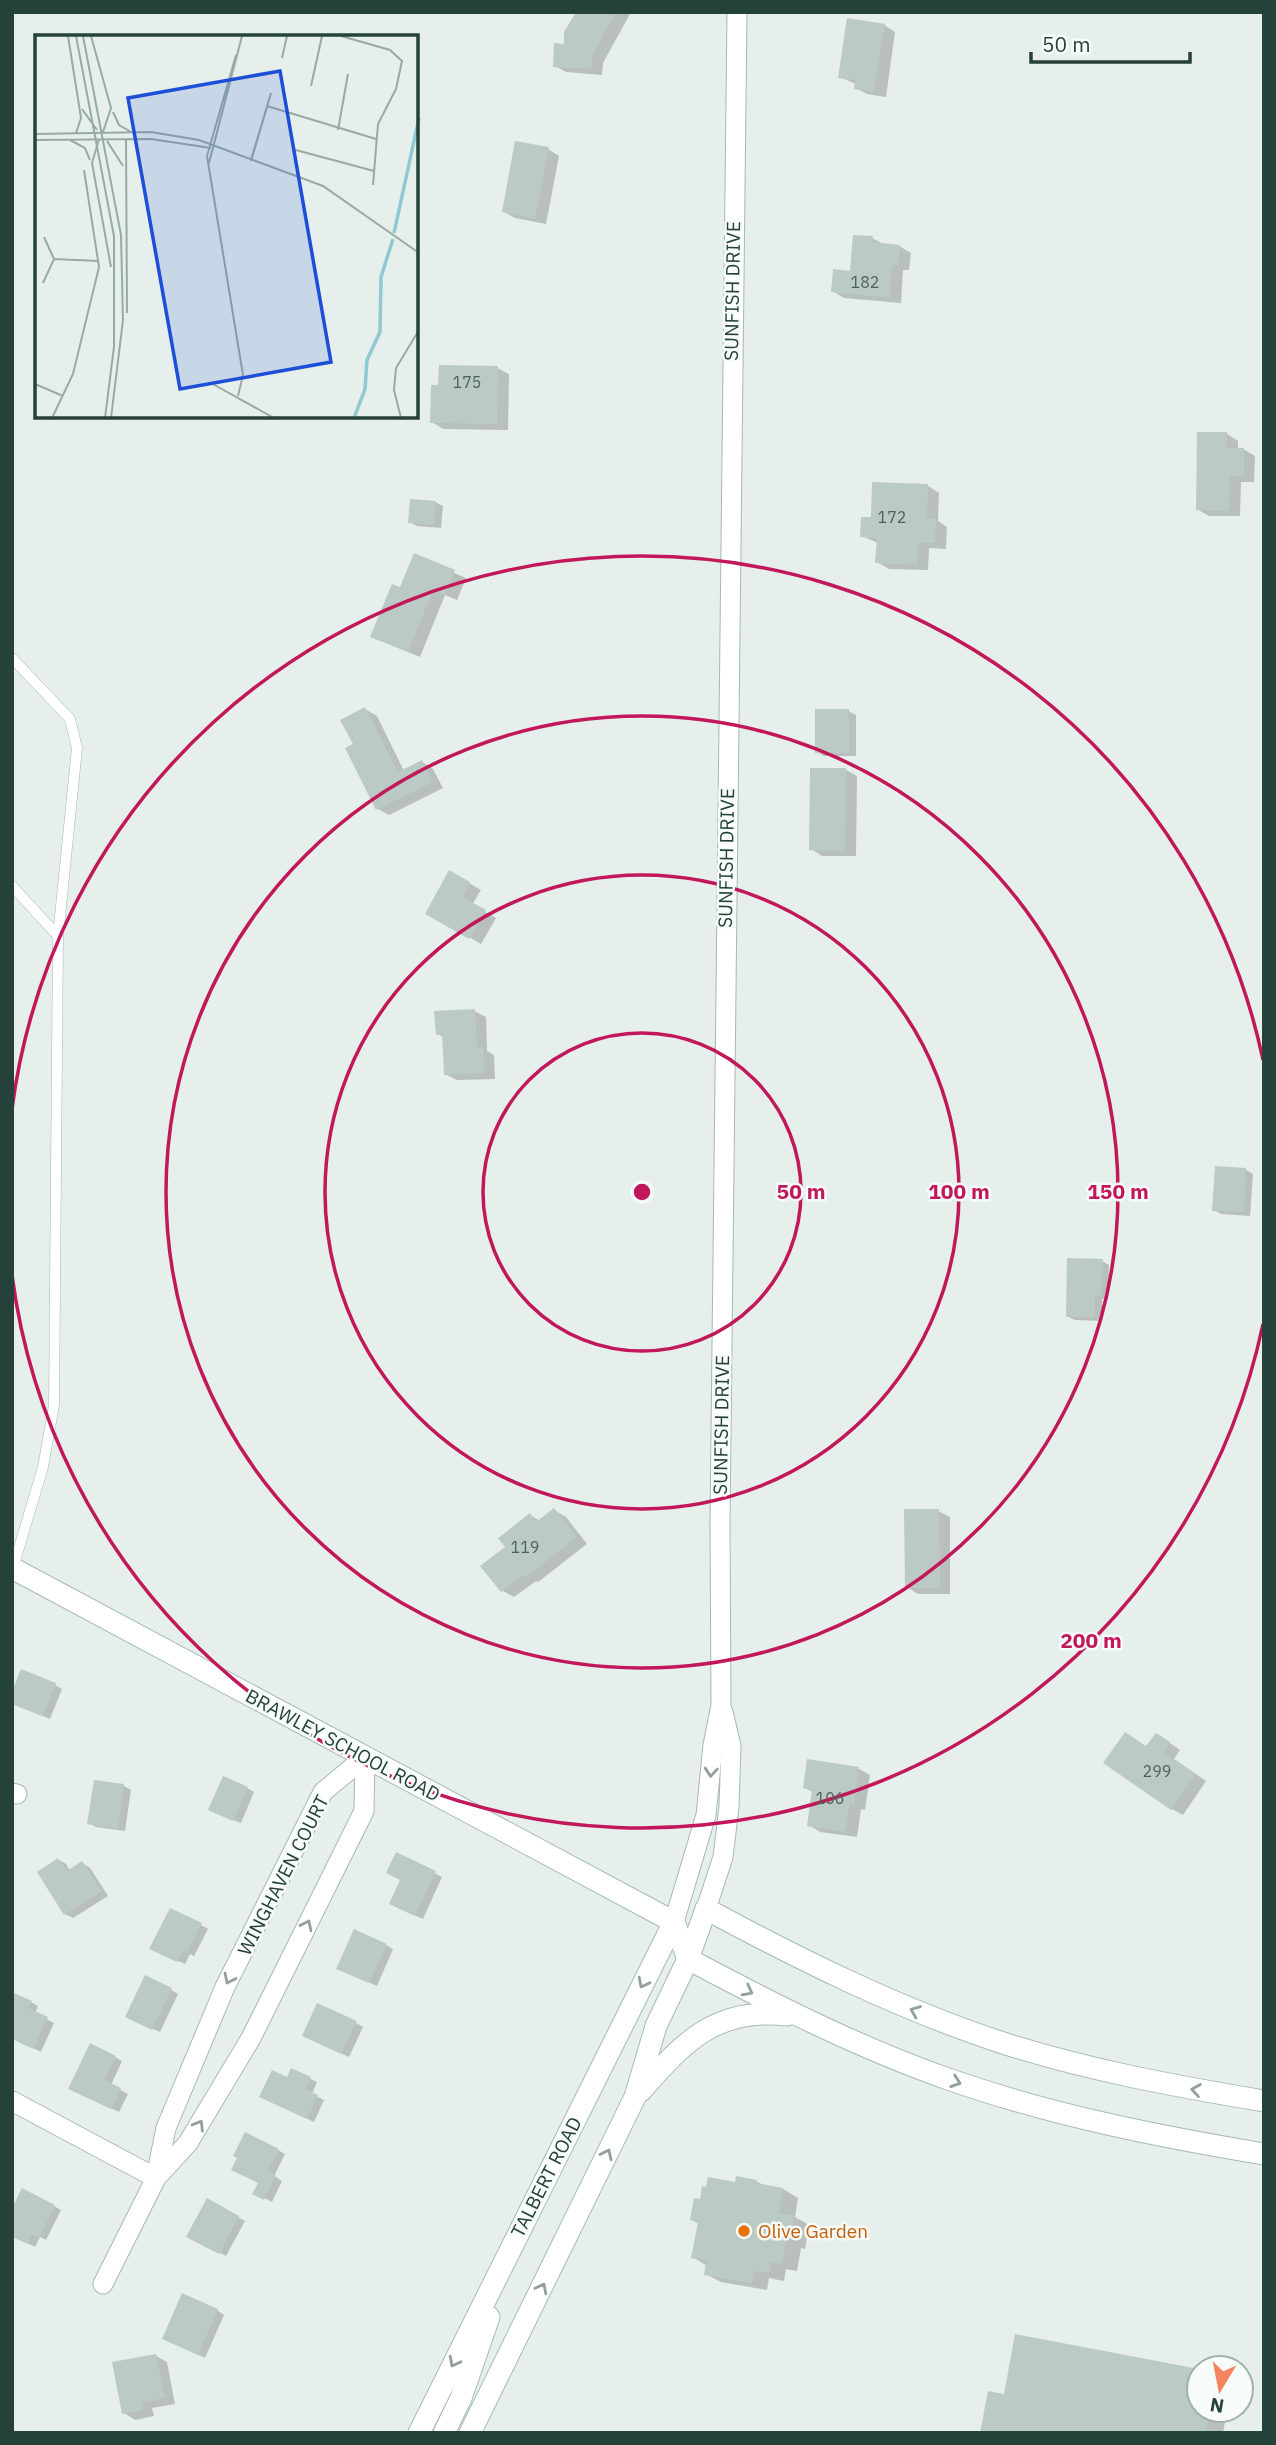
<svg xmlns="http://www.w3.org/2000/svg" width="1276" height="2445" font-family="'IBM Plex Sans',sans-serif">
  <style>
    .shadow { fill: #0003 }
    .building { fill: #bbcac4 }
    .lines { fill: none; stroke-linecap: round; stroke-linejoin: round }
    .lane-casing { stroke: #a8b8b2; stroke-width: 11 }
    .street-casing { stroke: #a8b8b2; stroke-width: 21 }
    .secondary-casing { stroke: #a4bbb3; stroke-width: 23 }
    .lane { stroke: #fff; stroke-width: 10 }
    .street { stroke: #fff; stroke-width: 19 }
    .secondary { stroke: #fff; stroke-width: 21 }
    .oneway { stroke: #92a09c }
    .ring { fill: none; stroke: #c2185b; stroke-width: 3.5 }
    .food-dot { fill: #e8710a; stroke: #f7fbf9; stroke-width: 2.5 }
    .labels { text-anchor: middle; stroke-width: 5; stroke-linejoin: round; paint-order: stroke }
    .number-label { font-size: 16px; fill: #4a645c }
    .street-label { font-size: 19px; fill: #24423a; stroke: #f7fbf9 }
    .food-label { font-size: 19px; fill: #c56008; stroke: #f7fbf9; text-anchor: start }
    .inset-river { fill: none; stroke: #8ec9d4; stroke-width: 3.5 }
    .inset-road { fill: none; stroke: #98aaa4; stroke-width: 2 }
    .view { fill: #1d4ed8; fill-opacity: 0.15; stroke: #1d4ed8; stroke-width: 3.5 }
    .inset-edge { fill: none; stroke: #24423a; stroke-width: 3.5 }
    .centre { fill: #c2185b; stroke: #f7fbf9; stroke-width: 3.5 }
    .ring-label { font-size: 21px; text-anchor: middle; font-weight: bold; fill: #c2185b; stroke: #f7fbf9; stroke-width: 5; stroke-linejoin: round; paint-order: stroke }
  </style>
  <rect width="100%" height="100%" fill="#e6efeb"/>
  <!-- shadow -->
  <g class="shadow">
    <path d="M579 12H631L603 63 602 75 566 72 555 66Z"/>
    <path d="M884 25 895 32 886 97 867 94 856 88V84L840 77Z"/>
    <path d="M548 149 559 156 546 224 515 218 504 212Z"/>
    <path d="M872 238 885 245 899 246 911 253 909 270H903L901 303 844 298 833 291 851 273Z"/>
    <path d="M497 368 509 374 508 430 443 429 432 422 440 387Z"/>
    <path d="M1227 434 1238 441V449H1243L1255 456 1254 482H1241L1240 516H1209L1197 509Z"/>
    <path d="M928 486 939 493 938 521 947 527 946 549 929 548 928 570 889 569 877 562 878 543 862 536 872 519Z"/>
    <path d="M435 502 443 506 441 528 417 526 410 522Z"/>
    <path d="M415 556 466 578 457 600 445 595 420 657 384 642Z"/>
    <path d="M365 709 377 716 404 771 422 762 433 769 443 788 389 815 378 809 355 745Z"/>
    <path d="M848 711 856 715V756H824L817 752Z"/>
    <path d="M846 770 857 776 856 856H822L811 849Z"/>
    <path d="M450 872 481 890 472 905 496 918 481 944 427 913Z"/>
    <path d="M474 1011 486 1017 487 1051 494 1055 495 1079 457 1080 445 1074 444 1037 437 1034Z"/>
    <path d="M1246 1170 1253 1174 1250 1216 1221 1214 1214 1210Z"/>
    <path d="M1102 1261 1109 1265 1108 1299H1102V1321L1075 1320 1067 1316Z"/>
    <path d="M554 1510 566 1517 587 1544 538 1582 536 1581 514 1597 503 1591 483 1566 507 1547 530 1515 540 1521Z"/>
    <path d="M938 1511 950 1517V1594H918L907 1587Z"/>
    <path d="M55 1685 62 1689 50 1719 17 1706Z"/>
    <path d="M1167 1741 1180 1750 1174 1759 1206 1781 1183 1815 1172 1809 1147 1748Z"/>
    <path d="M809 1761 859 1769 870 1775 865 1810 861 1809 857 1837 820 1832 809 1825 814 1793 804 1787Z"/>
    <path d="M95 1782 124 1786 131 1790 125 1831 96 1827 89 1823Z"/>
    <path d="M247 1788 254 1792 241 1823 218 1814Z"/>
    <path d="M397 1855 442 1877 423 1919 398 1908 402 1880Z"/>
    <path d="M59 1860 66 1864 70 1871 82 1863 90 1868 108 1896 73 1918 65 1914Z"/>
    <path d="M201 1925 208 1929 194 1956 190 1954 185 1964 158 1952Z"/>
    <path d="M386 1945 393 1949 377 1986 346 1972Z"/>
    <path d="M171 1990 178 1994 160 2032 134 2021Z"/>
    <path d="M31 2002 38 2006 35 2013 54 2023 41 2052 12 2038Z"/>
    <path d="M356 2023 363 2027 349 2057 312 2040Z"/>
    <path d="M115 2057 122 2061 111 2085 128 2094 119 2112 77 2092Z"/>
    <path d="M292 2070 317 2082 312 2094 324 2100 314 2122 269 2100 288 2080Z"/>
    <path d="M278 2150 285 2154 274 2176 282 2181 272 2202 255 2193Z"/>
    <path d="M756 2181 765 2186 783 2189 798 2198 795 2217 809 2225 805 2249 801 2248 797 2271 786 2269 784 2281 769 2278 767 2290 721 2282 706 2274 707 2266 693 2257 699 2224 692 2220 701 2201 737 2184Z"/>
    <path d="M208 2201 245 2221 226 2256 188 2236Z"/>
    <path d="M54 2206 61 2210 46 2240 40 2237 35 2247 12 2235Z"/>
    <path d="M217 2310 224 2315 205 2358 171 2342Z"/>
    <path d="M156 2356 167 2362 175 2404 152 2408 154 2416 135 2420 124 2413Z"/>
    <path d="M1199 2370V2410H1227L1223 2433H982L1005 2396Z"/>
  </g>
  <!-- building -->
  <g class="building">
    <path d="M576 12H616L592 56 591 69 553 67 554 43 564 44V32Z"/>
    <path d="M847 18 885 24 874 92 854 89 855 80 838 78Z"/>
    <path d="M515 141 549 147 535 219 502 212Z"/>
    <path d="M853 235 873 236 872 242 900 245 898 265H892L890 298 831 292 833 269 850 271Z"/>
    <path d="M439 365 498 366 497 424 430 423 431 385H438Z"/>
    <path d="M1197 432H1227V448H1244V477L1230 476 1229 511 1196 510Z"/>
    <path d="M872 482 928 484 927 518 936 519 935 543H918L917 565 875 563 877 538 860 537 861 517H871Z"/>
    <path d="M410 499 436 501 434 525 408 523Z"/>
    <path d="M414 553 455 570 445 595 433 590 408 652 370 637 392 584 400 587Z"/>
    <path d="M365 707 398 772 422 760 433 782 376 810 345 748 353 744 340 720Z"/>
    <rect x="815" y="709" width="34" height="44"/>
    <path d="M810 768H846L845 851 809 850Z"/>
    <path d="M449 870 470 882 462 897 486 910 469 939 425 914Z"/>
    <path d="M475 1009 477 1047H483L484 1073 444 1075 442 1034 436 1035 434 1011Z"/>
    <path d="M1215 1166 1246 1168 1244 1212 1212 1211Z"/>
    <path d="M1067 1258 1103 1259 1101 1296H1095V1317H1066Z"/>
    <path d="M554 1508 577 1537 526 1577 524 1575 501 1592 480 1566 505 1547 498 1538 530 1513 536 1522Z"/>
    <path d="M904 1509H939L940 1588H905Z"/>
    <path d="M21 1669 56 1683 43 1716 12 1704V1691Z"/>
    <path d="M1125 1732 1146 1746 1156 1733 1170 1742 1164 1752 1196 1774 1171 1810 1103 1763Z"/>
    <path d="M807 1759 859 1767 854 1805 850 1804 845 1832 807 1826 812 1790 803 1788Z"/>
    <path d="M223 1776 248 1787 233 1821 208 1810Z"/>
    <path d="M94 1780 124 1784 118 1829 87 1824Z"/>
    <path d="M396 1852 436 1871 415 1916 389 1904 400 1880 386 1873Z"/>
    <path d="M58 1858 67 1871 82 1861 102 1891 64 1915 37 1872Z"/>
    <path d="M170 1908 202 1923 186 1954 182 1951 177 1962 149 1949Z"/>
    <path d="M354 1929 387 1944 369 1983 336 1969Z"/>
    <path d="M145 1975 172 1988 152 2030 125 2017Z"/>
    <path d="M14 1993 32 2001 28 2008 48 2017 33 2049 12 2039V1997Z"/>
    <path d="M317 2003 357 2021 341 2054 302 2036Z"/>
    <path d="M90 2043 116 2056 104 2080 121 2088 111 2109 68 2089Z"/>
    <path d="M291 2068 311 2077 305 2089 318 2095 307 2119 259 2097 272 2070 287 2077Z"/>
    <path d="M245 2132 279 2149 268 2171 276 2175 264 2200 252 2194 258 2183 231 2170 237 2158 233 2156Z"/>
    <path d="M736 2176 757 2180 756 2183 783 2188 779 2213 794 2215 790 2241 786 2240 782 2264 771 2262 769 2273 754 2271 752 2283 704 2275 706 2261 691 2258 698 2222 690 2220 694 2198 700 2199 702 2186 706 2187 708 2177 735 2182Z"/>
    <path d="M22 2188 55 2205 39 2238 32 2234 28 2244 12 2237V2208Z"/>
    <path d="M207 2198 239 2216 219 2254 186 2237Z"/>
    <path d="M182 2293 218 2309 198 2355 162 2339Z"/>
    <path d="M1015 2334 1199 2369V2410H1210L1206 2433H980L988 2391 1004 2394Z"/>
    <path d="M156 2354 165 2398 142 2402 143 2410 122 2414 112 2362Z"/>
  </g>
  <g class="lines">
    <!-- lane casing -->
    <g class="lane-casing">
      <g id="lane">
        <path d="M12 658 70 719 77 748 58 936 54 1405 43 1467 13 1568"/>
        <path d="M12 886 58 936"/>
      </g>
    </g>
    <!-- street casing -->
    <g class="street-casing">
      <g id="street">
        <path d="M12 1793 17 1794"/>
        <path d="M706 1909 723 1857 729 1807 731 1746 723 1712"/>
        <path d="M674 1922 706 1815 713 1745 721 1705 720 1524 737 12"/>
        <path d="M12 2101 156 2178"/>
        <path d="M156 2177 166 2128 225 1987 323 1792 365 1757"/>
        <path d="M103 2284 156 2178 188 2143 251 2038 364 1811 365 1757"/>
      </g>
    </g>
    <!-- secondary casing -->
    <g class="secondary-casing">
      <g id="secondary">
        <path d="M12 1568 674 1922 688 1959C773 2004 857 2047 948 2079 1051 2115 1156 2136 1264 2154"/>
        <path d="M706 1909C801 1960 897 2008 1000 2042 1086 2070 1175 2086 1264 2101"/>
        <path d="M641 2091C684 2041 717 2007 787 2015"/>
        <path d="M419 2433 674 1922"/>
        <path d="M444 2433 461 2398 489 2317"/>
        <path d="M470 2433 635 2097 656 2026 688 1959 706 1909"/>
      </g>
    </g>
    <!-- lane -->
    <use href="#lane" class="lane"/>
    <!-- street -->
    <use href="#street" class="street"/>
    <!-- secondary -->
    <use href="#secondary" class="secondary"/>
  </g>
  <!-- one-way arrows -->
  <defs><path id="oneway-chevron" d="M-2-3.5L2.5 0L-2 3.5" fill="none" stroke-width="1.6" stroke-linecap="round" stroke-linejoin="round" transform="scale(1.75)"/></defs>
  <g class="oneway">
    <use href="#oneway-chevron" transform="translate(711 1772) rotate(94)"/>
    <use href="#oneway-chevron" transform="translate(307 1925) rotate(-64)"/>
    <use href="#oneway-chevron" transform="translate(229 1979) rotate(116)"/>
    <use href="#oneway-chevron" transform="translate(643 1983) rotate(117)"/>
    <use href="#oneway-chevron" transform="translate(748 1991) rotate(28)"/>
    <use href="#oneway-chevron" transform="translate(915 2011) rotate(-158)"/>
    <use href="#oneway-chevron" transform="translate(956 2082) rotate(19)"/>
    <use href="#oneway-chevron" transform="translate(1196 2090) rotate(-171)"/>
    <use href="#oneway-chevron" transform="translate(199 2125) rotate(-59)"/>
    <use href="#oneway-chevron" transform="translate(607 2154) rotate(-64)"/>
    <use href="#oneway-chevron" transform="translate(542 2288) rotate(-63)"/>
    <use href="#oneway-chevron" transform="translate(454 2362) rotate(117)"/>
  </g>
  <!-- distance rings -->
  <g class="ring">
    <circle cx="642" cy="1192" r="159"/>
    <circle cx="642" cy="1192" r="317"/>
    <circle cx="642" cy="1192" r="476"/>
    <path d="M1263 1324A635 635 0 0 1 12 1275M12 1109A635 635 0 0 1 1263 1060"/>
  </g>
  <!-- markers -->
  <circle class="food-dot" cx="744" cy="2231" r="7"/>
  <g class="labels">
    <!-- number labels -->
    <g class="number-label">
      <text x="865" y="288">182</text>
      <text x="467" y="388">175</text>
      <text x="892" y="523">172</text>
      <text x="525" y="1553">119</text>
      <text x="1157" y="1777">299</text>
      <text x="830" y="1804">106</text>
    </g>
    <!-- street labels -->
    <g class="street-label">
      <text transform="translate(732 291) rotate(-89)" y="7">SUNFISH DRIVE</text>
      <text transform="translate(726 858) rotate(-89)" y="7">SUNFISH DRIVE</text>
      <text transform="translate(721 1425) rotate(-89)" y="7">SUNFISH DRIVE</text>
      <text transform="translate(343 1745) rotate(28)" y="7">BRAWLEY SCHOOL ROAD</text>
      <text transform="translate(283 1875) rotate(-63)" y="7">WINGHAVEN COURT</text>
      <text transform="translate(546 2177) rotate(-63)" y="7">TALBERT ROAD</text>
    </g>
    <!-- food labels -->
    <g class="food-label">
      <text x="758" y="2238">Olive Garden</text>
    </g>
  </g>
  <!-- overview -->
  <g transform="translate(35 35)">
    <rect width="383" height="383" fill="#e6efeb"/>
    <path class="inset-river" d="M359 198 384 83M319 383 330 354 332 325 345 297 346 242 358 204"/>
    <path class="inset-road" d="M33 1 46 83 41 98M41 1 79 201V312L70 383M48 1 86 200 88 285 76 383M56 1 76 73 68 97M306 1 355 15 367 26 361 54 343 89 338 150M201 20 172 121 208 340 203 361M247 23 252 1M276 51 287 1M232 71 341 104M47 74 62 95M78 77 84 90 98 98M303 95 313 39M0 99 116 97 164 105 288 151 384 218M64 104 57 128 76 232M91 104 92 278M0 105 116 104 176 113M35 105 50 113 55 125M72 106 88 131M257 114 339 136M216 125 236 58M216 126 232 72M174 128 207 1M9 202 19 224M8 248 19 224 64 226M176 348 239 383M0 349 28 361M17 383 38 339 64 232 49 135M366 383 359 355 361 333 384 295"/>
    <path class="view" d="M245 36 296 327 145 354 93 63Z"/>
    <rect width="383" height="383" class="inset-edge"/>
  </g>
  <circle cx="642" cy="1192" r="10" class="centre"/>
  <g class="ring-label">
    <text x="801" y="1199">50 m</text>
    <text x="959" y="1199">100 m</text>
    <text x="1118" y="1199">150 m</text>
    <text x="1091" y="1648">200 m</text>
  </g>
  <!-- border -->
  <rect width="1276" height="2445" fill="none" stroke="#24423a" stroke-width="28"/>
  <!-- north arrow -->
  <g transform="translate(1220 2389) rotate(190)"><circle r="33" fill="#f7fbf9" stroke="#a3b1ad" stroke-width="2"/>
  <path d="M0-5L12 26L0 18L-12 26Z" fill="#f4845f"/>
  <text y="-10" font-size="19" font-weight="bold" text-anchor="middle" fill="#24423a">N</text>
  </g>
  <!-- scale -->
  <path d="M1031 52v10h159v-10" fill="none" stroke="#24423a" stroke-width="3.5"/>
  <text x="1042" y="52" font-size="21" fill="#24423a" stroke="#f7fbf9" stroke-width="5" paint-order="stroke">50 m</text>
</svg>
